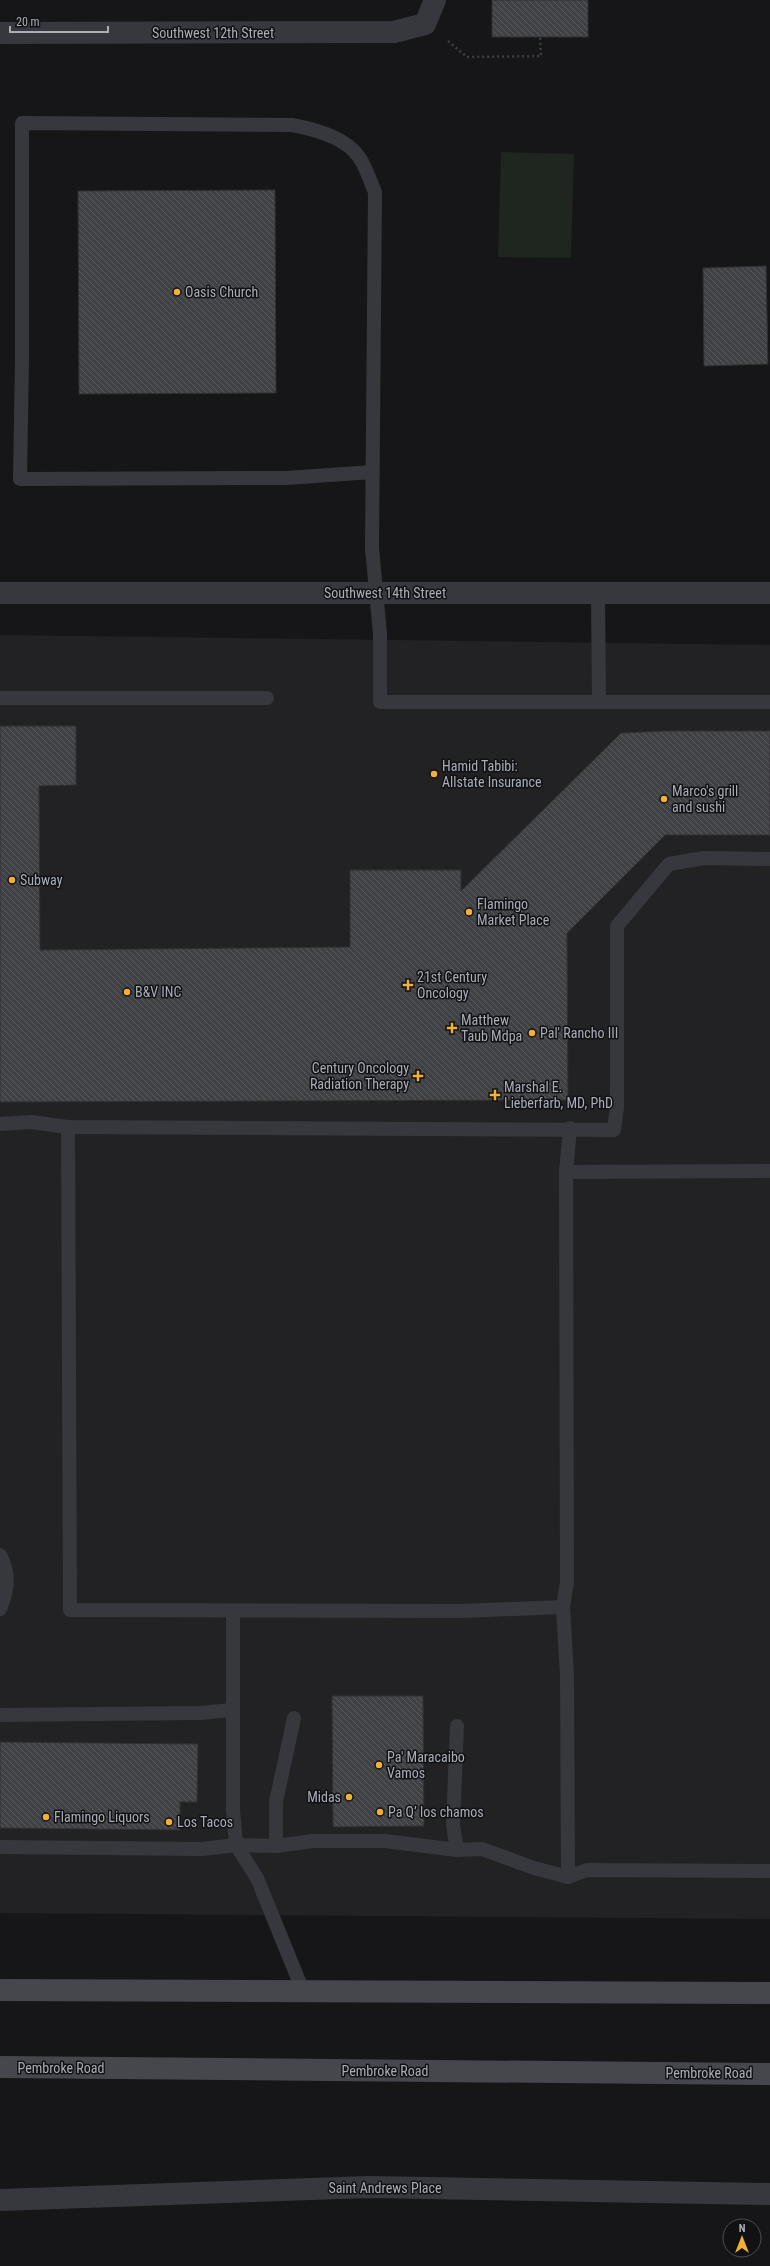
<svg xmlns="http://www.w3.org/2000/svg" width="770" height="2266" font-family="'Roboto Condensed',sans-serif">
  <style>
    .built { fill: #222225 }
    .green { fill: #1e261f }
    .building { fill: url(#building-back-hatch); stroke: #303034 }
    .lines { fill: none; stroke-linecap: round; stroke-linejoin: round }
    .path { stroke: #3d3f44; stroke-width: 2.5; stroke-dasharray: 2 3; stroke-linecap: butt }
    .lane { stroke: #37383d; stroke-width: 14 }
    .street { stroke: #37383d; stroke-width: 22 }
    .secondary { stroke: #45474d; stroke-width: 22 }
    .poi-dot { fill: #f2b134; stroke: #111113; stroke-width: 1.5 }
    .labels { text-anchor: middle; stroke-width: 3; stroke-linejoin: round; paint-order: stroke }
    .street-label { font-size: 14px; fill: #a8adb8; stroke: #111113 }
    .poi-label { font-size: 14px; fill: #a8adb8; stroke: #111113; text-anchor: start }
  </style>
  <defs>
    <pattern id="building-back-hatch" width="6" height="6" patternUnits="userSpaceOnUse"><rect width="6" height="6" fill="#404145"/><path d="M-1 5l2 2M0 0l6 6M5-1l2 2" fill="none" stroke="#595a5e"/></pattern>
  </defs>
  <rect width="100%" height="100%" fill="#161618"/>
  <!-- built -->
  <path class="built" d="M0 635 770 645V1919L0 1913Z"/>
  <!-- green -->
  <path class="green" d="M501 152 574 154 571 258 498 257Z"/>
  <!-- building -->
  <g class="building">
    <rect x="492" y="0" width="96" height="37"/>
    <path d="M275 190 276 393 79 394 78 191Z"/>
    <path d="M766 266 768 364 704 366 703 268Z"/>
    <path d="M0 726H76V785L39 786 40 950 350 947V870H461V891L621 733 666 731H770V835H665L567 933 568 1100 0 1102Z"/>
    <path d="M332 1696H423L424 1826 333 1827Z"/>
    <path d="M0 1742 198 1744 197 1802H180V1830L0 1828Z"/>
  </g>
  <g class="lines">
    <!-- path -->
    <path class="path" d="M448 41 467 57 541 56 540 37"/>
    <!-- lane -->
    <g class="lane">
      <path d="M373 472 286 478 20 479 22 358V123L292 125C314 129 346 138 359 157 366 167 370 181 375 192L372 548 380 634V702H770"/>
      <path d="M598 593 599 702"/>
      <path d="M0 698H267"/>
      <path d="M0 1124 31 1122 68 1127 614 1130 617 1107V926L669 864 704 858 770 859"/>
      <path d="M68 1127 70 1610 461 1611 563 1607"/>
      <path d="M566 1172 770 1171"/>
      <path d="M0 1555C10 1574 8 1590 0 1609"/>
      <path d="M233 1611V1809L236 1845 257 1878 303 1991"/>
      <path d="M0 1715 200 1713 232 1710"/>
      <path d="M457 1726 453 1825 457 1850"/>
      <path d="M276 1846V1802L294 1718"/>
      <path d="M0 1847 202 1849 236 1845 276 1846 313 1841H385L457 1850 482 1849 534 1868 568 1877 587 1870 770 1871"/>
      <path d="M568 1877 567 1676 563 1607 567 1582 566 1172 570 1128"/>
    </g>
    <!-- street -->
    <g class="street">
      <path d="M0 33 394 32 425 24 435 0"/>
      <path d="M0 593H770"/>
      <path d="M0 2200 369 2187 770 2194"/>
    </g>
    <!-- secondary -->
    <g class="secondary">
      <path d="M0 1990 770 1993"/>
      <path d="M0 2067 770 2074"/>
    </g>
  </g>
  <!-- markers -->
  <g class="poi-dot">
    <circle cx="177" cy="292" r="4"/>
    <circle cx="434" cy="774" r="4"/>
    <circle cx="664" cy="799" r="4"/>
    <circle cx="12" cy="880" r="4"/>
    <circle cx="469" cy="912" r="4"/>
    <path d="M406 979h4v4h4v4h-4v4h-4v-4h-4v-4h4z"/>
    <circle cx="127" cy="992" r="4"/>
    <path d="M450 1022h4v4h4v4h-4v4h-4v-4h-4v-4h4z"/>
    <circle cx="532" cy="1033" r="4"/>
    <path d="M416 1070h4v4h4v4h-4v4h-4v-4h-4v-4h4z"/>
    <path d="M493 1089h4v4h4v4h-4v4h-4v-4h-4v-4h4z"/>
    <circle cx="379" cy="1765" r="4"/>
    <circle cx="349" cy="1797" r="4"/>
    <circle cx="380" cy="1812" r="4"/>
    <circle cx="46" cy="1817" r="4"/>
    <circle cx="169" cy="1822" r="4"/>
  </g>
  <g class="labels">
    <!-- street labels -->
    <g class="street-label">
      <text x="213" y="38">Southwest 12th Street</text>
      <text x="385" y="598">Southwest 14th Street</text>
      <text x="61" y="2073">Pembroke Road</text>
      <text x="385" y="2076">Pembroke Road</text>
      <text x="709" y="2078">Pembroke Road</text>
      <text x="385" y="2193">Saint Andrews Place</text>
    </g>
    <!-- poi labels -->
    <g class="poi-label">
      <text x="185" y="297">Oasis Church</text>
      <text x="442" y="771">Hamid Tabibi:<tspan x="442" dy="16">Allstate Insurance</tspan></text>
      <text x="672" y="796">Marco's grill<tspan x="672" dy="16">and sushi</tspan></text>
      <text x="20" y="885">Subway</text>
      <text x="477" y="909">Flamingo<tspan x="477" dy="16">Market Place</tspan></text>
      <text x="417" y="982">21st Century<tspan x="417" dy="16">Oncology</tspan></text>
      <text x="135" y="997">B&amp;V INC</text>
      <text x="461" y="1025">Matthew<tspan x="461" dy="16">Taub Mdpa</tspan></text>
      <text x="540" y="1038">Pal' Rancho III</text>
      <text x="409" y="1073" text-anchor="end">Century Oncology<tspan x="409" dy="16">Radiation Therapy</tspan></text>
      <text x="504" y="1092">Marshal E.<tspan x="504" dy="16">Lieberfarb, MD, PhD</tspan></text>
      <text x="387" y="1762">Pa' Maracaibo<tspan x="387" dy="16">Vamos</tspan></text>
      <text x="341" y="1802" text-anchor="end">Midas</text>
      <text x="388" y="1817">Pa Q’ los chamos</text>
      <text x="54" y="1822">Flamingo Liquors</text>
      <text x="177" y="1827">Los Tacos</text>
    </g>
  </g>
  <!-- north arrow -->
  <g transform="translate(742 2238)"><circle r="19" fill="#111113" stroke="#4d4f55"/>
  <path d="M0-3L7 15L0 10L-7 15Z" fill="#f2b134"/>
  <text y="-6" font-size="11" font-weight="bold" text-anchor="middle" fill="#a8adb8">N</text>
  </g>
  <!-- scale -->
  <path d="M10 26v6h98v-6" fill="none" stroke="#a8adb8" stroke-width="2"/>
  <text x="16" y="26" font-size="12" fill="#a8adb8" stroke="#111113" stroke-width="3" paint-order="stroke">20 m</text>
</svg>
